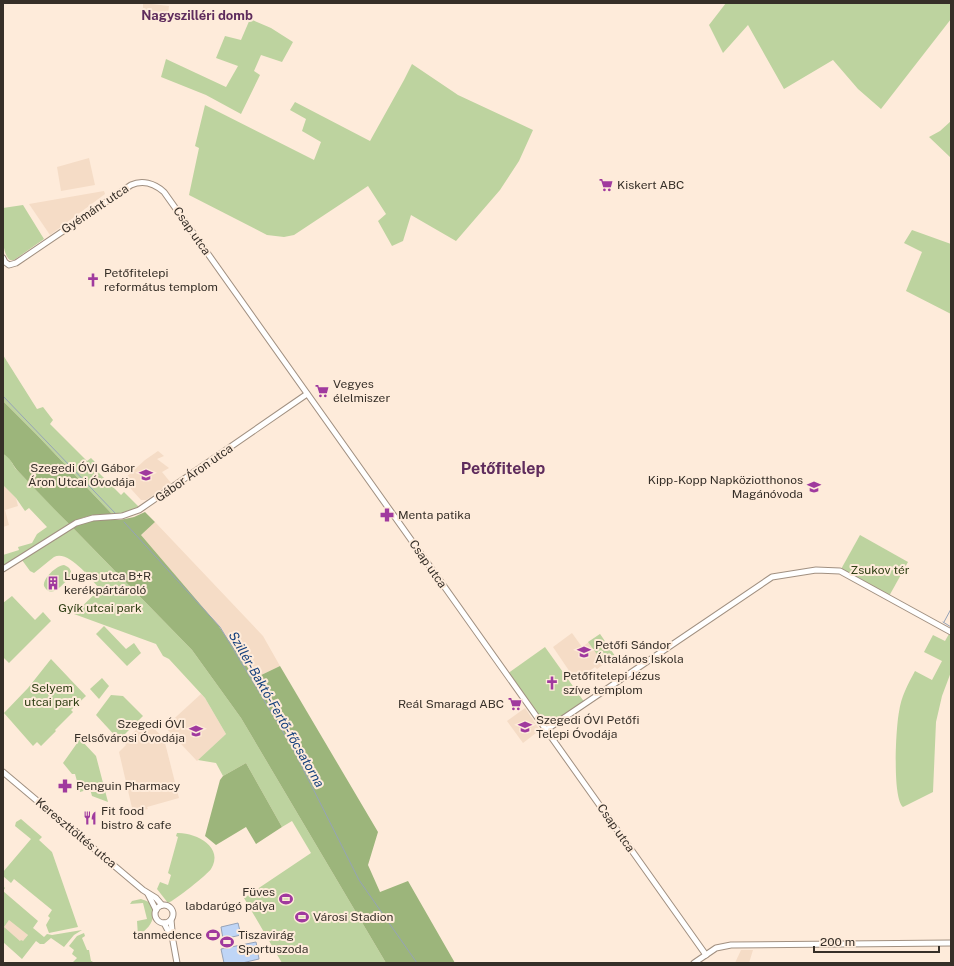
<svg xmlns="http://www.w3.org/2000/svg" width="954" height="966" font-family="'Public Sans',sans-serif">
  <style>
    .built { fill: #f5dcc6 }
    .green { fill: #bdd39f; fill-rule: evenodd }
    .forest { fill: #9cb57b }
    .water { fill: #bfd5f6; stroke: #96a3b8 }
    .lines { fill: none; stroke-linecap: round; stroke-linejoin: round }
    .stream { stroke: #96a3b8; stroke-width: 1 }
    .secondary-casing { stroke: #a19081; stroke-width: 7 }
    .secondary { stroke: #fff; stroke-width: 5 }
    .labels { text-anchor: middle; stroke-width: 4; stroke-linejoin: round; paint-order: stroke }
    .poi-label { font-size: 12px; fill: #362f28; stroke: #feebda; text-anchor: start }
    .street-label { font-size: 12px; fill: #362f28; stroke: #feebda }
    .park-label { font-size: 12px; fill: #2f3f14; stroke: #feebda }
    .neighbourhood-label { font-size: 13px; font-weight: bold; fill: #5f2c5d; stroke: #feebda }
    .water-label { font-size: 13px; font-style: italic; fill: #14407d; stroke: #feebda }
    .district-label { font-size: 16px; font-weight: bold; fill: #5f2c5d; stroke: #feebda }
  </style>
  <rect width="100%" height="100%" fill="#feebda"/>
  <!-- built -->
  <g class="built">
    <path d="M143 3 169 6 168 15 143 13Z"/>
    <path d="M89 158 95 185 61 191 57 167Z"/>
    <path d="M104 191 105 194 50 235 29 204Z"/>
    <path d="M158 451 164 456 157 459 169 468 162 472 171 483 146 500H141L123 480 145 460Z"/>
    <path d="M3 485 16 498 18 506 5 510 9 525 3 527Z"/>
    <path d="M155 522 263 636 280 666 255 678 218 625 141 535Z"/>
    <path d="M572 633 582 647 600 634 615 656 597 669 595 667 584 675 582 672 574 678 553 647Z"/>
    <path d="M201 694 205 698 226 734 197 761 165 727Z"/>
    <path d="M525 708 540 730 523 743 507 721Z"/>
    <path d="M146 720 164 739 179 798 147 807 148 809 133 812 119 752 126 745 124 742Z"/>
    <path d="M10 919 28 935 23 941H20L3 927Z"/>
    <path d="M741 950H753L749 963H735Z"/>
  </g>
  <!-- green -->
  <g class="green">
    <path d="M726 3H951V19L881 109 858 89 833 60 784 89 748 25 723 53 709 25Z"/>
    <path d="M250 19 271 28 293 42 282 62 261 55 254 71 260 75 241 114 206 95 161 77 166 59 226 87 238 66 216 58 225 36 241 40Z"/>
    <path d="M412 64 458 95 533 130 519 161 500 190 456 241 411 215 403 241 392 246 378 221 386 214 368 186 294 235 284 237 267 235 189 195 199 148 195 146 205 105 314 160 321 142 302 131 306 119 290 110 295 102 370 141 404 80Z"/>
    <path d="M951 121V158L929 137 940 131Z"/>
    <path d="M23 205 44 239 14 260H10C0 253 3 220 3 208Z"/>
    <path d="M912 230 951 244V314L906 291 922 252 904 243Z"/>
    <path d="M3 355 37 409 43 407 53 420 50 424 87 461 91 458 97 464 94 468 121 495 124 492 139 507 122 514H112L37 435 3 401Z"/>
    <path d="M3 454 8 456 15 468 69 524 3 566V555L19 550 18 547 32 543 37 534 47 527 29 508 25 511 16 498 3 485Z"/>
    <path d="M73 528 192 650 241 718 386 963H282L244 898 311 853 292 821 282 827 246 763 223 776 216 763 198 760 226 734 205 698 169 659 163 656 156 644 74 614 100 589C91 579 68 549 54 557 47 562 41 568 34 573L30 571 22 560Z"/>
    <path d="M860 535 908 562 888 598 840 571Z"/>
    <path d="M64 565C70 567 73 572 70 577 63 584 51 600 44 586 43 578 56 566 64 565Z"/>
    <path d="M12 596 35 620 43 612 51 621 9 663 3 657V603Z"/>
    <path d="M104 626 126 649 134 643 141 653 127 666 96 634Z"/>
    <path d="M600 634 615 656 604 664 588 642Z"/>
    <path d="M949 634 951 635V672L942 696 936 722 933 792 903 807C892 798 896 727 899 712 901 697 908 684 915 671L932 680 942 661 924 652 933 635 945 641Z"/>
    <path d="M545 647 585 703 546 730 507 674Z"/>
    <path d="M51 659 86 696 71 710 73 712 55 730 56 731 41 746 37 742 33 746 4 713 28 688Z"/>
    <path d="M102 678 109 686 99 699 90 689Z"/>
    <path d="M111 695 123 696 143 716 119 740 96 715Z"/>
    <path d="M80 739 96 756 108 802 92 796 90 789 80 792 75 774H72L63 763Z"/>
    <path d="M21 819 42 837 39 840 52 852 78 927 49 933 46 925 50 918 48 916 52 910 14 879 11 883 3 876V872L31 839 15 826 16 822Z"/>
    <path d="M177 833C195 832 225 847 211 869 208 874 174 901 168 903L157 889 160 882 168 885 171 875 168 873 178 837 176 836Z"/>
    <path d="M3 886 5 888 3 891 38 921 33 928 44 937 47 934 52 935 82 930 74 935 64 947 51 938 44 944H40L36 941 22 959 3 942ZM9 920 28 935 23 941 21 940 20 941 4 927Z"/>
    <path d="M141 899C152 903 154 903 153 915 153 924 146 930 138 936L137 921 147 919 143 903 130 904 132 901Z"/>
    <path d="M84 933 85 936 82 938 87 950H89L91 961H93L90 963H72L77 958 72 954 74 950 69 946 77 936Z"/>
  </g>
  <!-- forest -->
  <g class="forest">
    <path d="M3 401 37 435 112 514C96 514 83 516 69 524 51 506 34 488 17 470 12 464 10 457 3 454Z"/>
    <path d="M145 512 155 522 141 535 218 625 255 678 280 666 378 832 368 865 380 892 408 881 455 963H386L241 718 192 650 73 528 83 523 97 520H120L134 517Z"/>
    <path d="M246 763 282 827 256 844 246 827 216 845 205 836 220 780 223 776Z"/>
  </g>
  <!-- water -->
  <g class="water">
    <path d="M238 923 241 935 223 939 221 927Z"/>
    <path d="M256 942 259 959 242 963H224L221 949Z"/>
  </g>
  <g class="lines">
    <!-- stream -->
    <g class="stream">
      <path d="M3 396 116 514"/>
      <path d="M124 522 220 627 291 745 359 880 417 963"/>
      <path d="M943 622 951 627"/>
      <path d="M944 622 951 609"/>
    </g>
    <!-- secondary casing -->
    <g class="secondary-casing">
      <g id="secondary">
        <path d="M3 258 5 262 9 265 16 263 131 185C142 180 154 183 164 192L706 955"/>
        <path d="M3 569 76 523 93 518 122 516 139 510 307 394"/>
        <path d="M546 730 772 577 816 570 840 571 951 632"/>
        <path d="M3 772 143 890 156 898 162 905"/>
        <path d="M148 894 156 910"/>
        <circle cx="164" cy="914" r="9"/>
        <path d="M171 920 173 941 177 963"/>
        <path d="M164 923 172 938"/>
        <path d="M694 963 716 948 731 945 951 943"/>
      </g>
    </g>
    <!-- secondary -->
    <use href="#secondary" class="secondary"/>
  </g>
  <!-- icons -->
  <defs>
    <g id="supermarket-bare" transform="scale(1.08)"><path d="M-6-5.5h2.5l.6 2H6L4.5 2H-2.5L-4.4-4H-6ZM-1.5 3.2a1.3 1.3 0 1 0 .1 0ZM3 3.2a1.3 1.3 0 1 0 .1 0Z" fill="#a03a9e" stroke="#feebda" stroke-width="2.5" paint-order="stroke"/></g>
    <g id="church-bare" transform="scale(1.08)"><path d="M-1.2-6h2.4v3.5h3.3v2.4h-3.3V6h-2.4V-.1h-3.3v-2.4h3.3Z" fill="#a03a9e" stroke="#feebda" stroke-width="2.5" paint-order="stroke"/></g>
    <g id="school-bare" transform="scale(1.08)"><path d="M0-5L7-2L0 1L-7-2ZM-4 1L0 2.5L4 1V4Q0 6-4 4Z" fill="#a03a9e" stroke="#feebda" stroke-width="2.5" paint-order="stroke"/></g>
    <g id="pharmacy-bare" transform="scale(1.08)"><path d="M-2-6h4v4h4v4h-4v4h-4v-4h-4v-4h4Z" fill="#a03a9e" stroke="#feebda" stroke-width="2.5" paint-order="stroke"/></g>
    <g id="building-bare" transform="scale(1.08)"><path d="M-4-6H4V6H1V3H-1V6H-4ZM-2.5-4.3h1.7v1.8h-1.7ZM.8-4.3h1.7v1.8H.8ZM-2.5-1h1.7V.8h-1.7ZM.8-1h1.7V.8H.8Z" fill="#a03a9e" stroke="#feebda" stroke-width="2.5" paint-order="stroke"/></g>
    <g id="restaurant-bare" transform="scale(1.08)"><path d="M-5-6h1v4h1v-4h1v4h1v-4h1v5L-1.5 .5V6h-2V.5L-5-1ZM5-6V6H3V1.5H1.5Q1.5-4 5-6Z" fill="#a03a9e" stroke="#feebda" stroke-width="2.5" paint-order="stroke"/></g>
    <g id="stadium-bare" transform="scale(1.08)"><path d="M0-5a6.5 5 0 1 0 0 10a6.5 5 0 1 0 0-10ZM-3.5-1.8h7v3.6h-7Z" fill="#a03a9e" stroke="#feebda" stroke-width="2.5" paint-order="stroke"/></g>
  </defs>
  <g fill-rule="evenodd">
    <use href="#supermarket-bare" x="606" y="185"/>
    <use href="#church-bare" x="93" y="280"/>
    <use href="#supermarket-bare" x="322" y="391"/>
    <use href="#school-bare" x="146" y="475"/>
    <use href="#school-bare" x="814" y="487"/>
    <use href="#pharmacy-bare" x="387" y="515"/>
    <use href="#building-bare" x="53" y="583"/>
    <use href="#school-bare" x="584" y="652"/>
    <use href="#church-bare" x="552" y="683"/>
    <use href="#supermarket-bare" x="515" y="704"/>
    <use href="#school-bare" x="525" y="727"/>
    <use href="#school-bare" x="196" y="731"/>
    <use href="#pharmacy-bare" x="65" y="786"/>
    <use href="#restaurant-bare" x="90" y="818"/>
    <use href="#stadium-bare" x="286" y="899"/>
    <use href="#stadium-bare" x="302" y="917"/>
    <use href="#stadium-bare" x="213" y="935"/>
    <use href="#stadium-bare" x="227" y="942"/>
  </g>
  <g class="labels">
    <!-- poi labels -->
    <g class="poi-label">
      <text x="617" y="189">Kiskert ABC</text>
      <text x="104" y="277">Petőfitelepi<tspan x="104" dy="14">református templom</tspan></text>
      <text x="333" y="388">Vegyes<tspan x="333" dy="14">élelmiszer</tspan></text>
      <text x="135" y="472" text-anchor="end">Szegedi ÓVI Gábor<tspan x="135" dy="14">Áron Utcai Óvodája</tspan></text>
      <text x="803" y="484" text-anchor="end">Kipp-Kopp Napköziotthonos<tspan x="803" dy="14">Magánóvoda</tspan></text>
      <text x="398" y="519">Menta patika</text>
      <text x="64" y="580">Lugas utca B+R<tspan x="64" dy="14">kerékpártároló</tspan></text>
      <text x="595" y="649">Petőfi Sándor<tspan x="595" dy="14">Általános Iskola</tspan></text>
      <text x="563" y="680">Petőfitelepi Jézus<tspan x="563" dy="14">szíve templom</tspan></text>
      <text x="504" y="708" text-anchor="end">Reál Smaragd ABC</text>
      <text x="536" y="724">Szegedi ÓVI Petőfi<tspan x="536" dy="14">Telepi Óvodája</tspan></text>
      <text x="185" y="728" text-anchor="end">Szegedi ÓVI<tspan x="185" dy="14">Felsővárosi Óvodája</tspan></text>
      <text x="76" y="790">Penguin Pharmacy</text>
      <text x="101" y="815">Fit food<tspan x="101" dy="14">bistro &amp; cafe</tspan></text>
      <text x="275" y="896" text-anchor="end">Füves<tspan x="275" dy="14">labdarúgó pálya</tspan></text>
      <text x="313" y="921">Városi Stadion</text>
      <text x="202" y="939" text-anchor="end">tanmedence</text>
      <text x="238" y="939">Tiszavirág<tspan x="238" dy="14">Sportuszoda</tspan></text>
    </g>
    <!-- street labels -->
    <g class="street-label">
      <text transform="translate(95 209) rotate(-34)" y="4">Gyémánt utca</text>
      <text transform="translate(192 231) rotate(55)" y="4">Csap utca</text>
      <text transform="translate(194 473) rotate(-35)" y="4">Gábor Áron utca</text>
      <text transform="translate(428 564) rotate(55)" y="4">Csap utca</text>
      <text transform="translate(616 828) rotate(55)" y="4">Csap utca</text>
      <text transform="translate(76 833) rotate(40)" y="4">Kereszttöltés utca</text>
    </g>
    <!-- park labels -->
    <g class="park-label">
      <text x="880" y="574">Zsukov tér</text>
      <text x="100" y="612">Gyík utcai park</text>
      <text x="52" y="692">Selyem<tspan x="52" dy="14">utcai park</tspan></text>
    </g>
    <!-- neighbourhood labels -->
    <g class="neighbourhood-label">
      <text x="197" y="20">Nagyszilléri domb</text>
    </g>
    <!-- water labels -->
    <g class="water-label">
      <text transform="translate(277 709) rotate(60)" y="5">Szillér-Baktó-Fertő-főcsatorna</text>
    </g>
    <!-- district labels -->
    <g class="district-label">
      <text x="503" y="474">Petőfitelep</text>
    </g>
  </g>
  <!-- border -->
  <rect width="954" height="966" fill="none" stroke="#362f28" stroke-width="8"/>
  <!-- scale -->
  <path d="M814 946v6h125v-6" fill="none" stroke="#362f28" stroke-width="2"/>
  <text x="820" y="946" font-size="12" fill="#362f28" stroke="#feebda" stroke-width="3" paint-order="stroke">200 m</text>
</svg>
